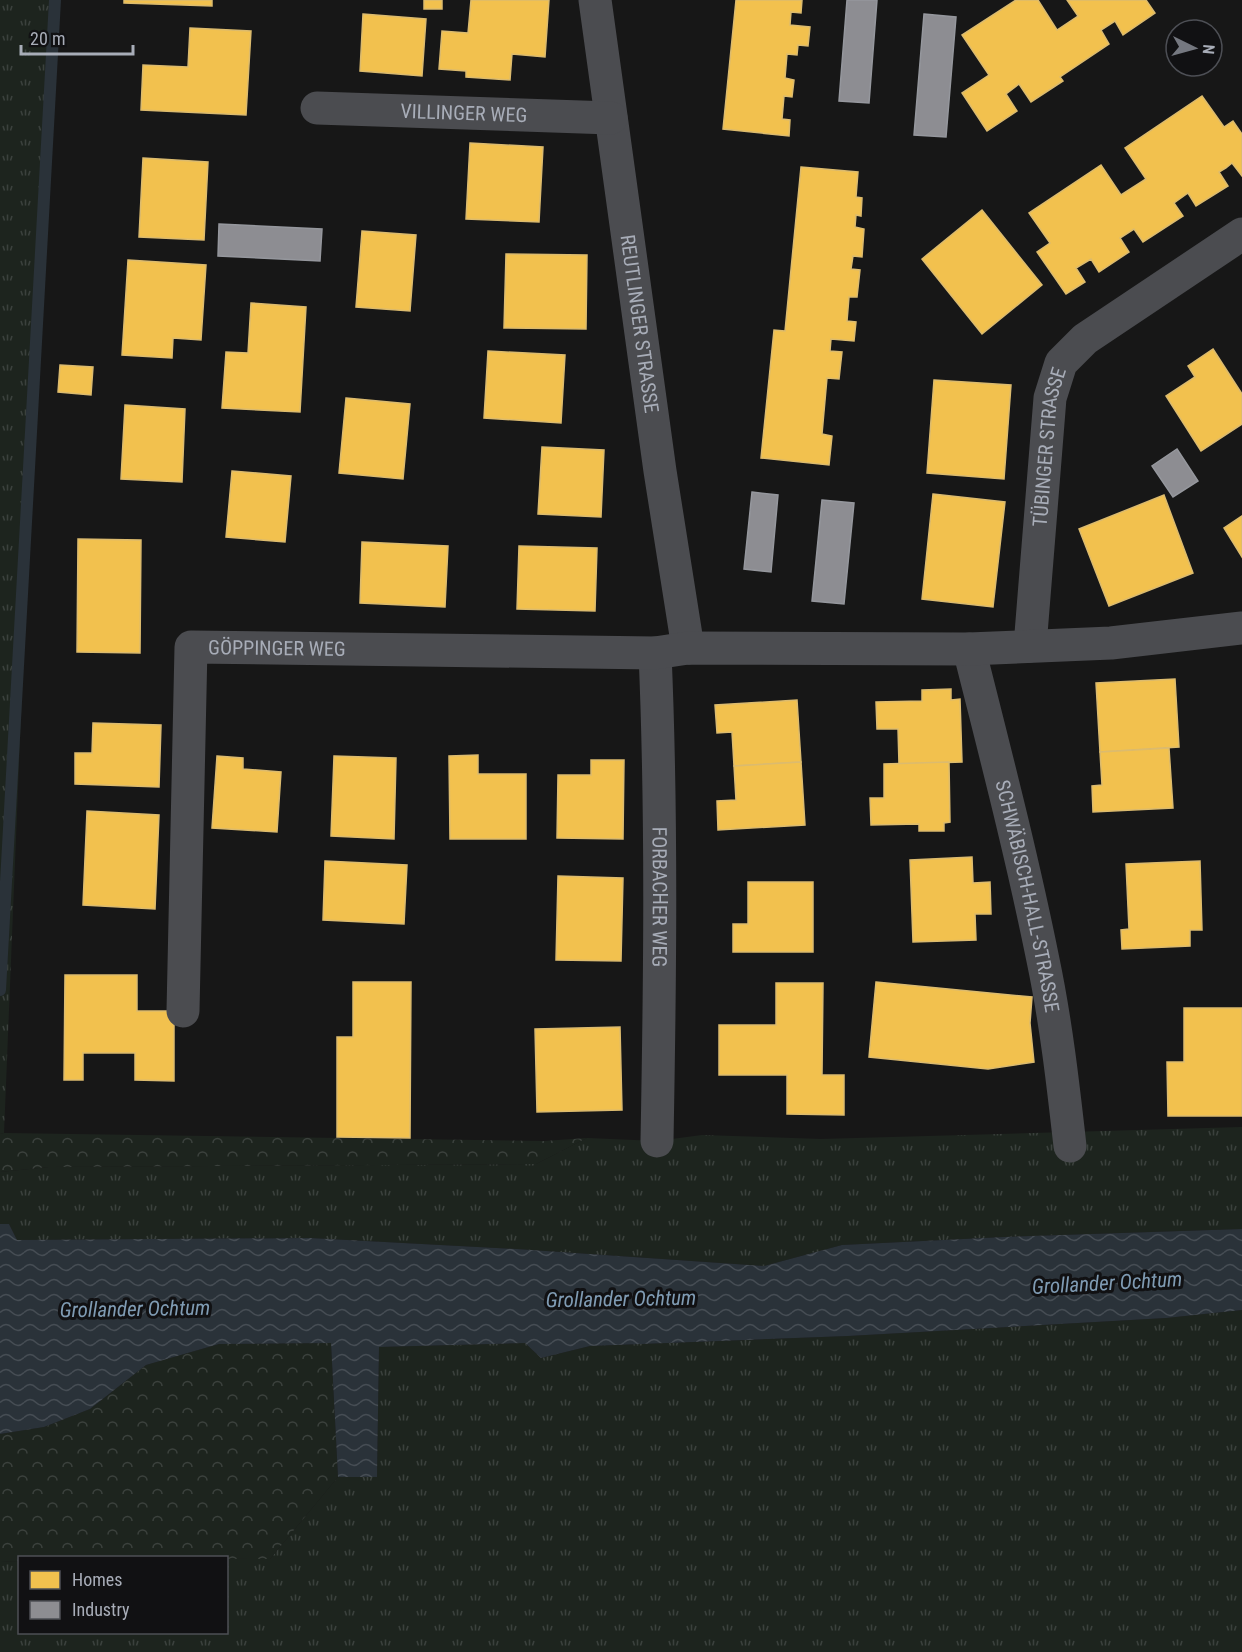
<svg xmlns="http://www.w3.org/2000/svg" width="1242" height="1652" font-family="'Roboto Condensed',sans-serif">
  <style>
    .grass { fill: url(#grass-tufts) }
    .forest { fill: url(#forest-crowns) }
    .water { fill: url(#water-waves) }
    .homes { fill: #f2c14e; stroke: #dcbb6e; stroke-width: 1.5 }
    .industry { fill: #8d8d92; stroke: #95979d; stroke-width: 1.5 }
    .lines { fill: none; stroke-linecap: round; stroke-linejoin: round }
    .stream { stroke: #2a3239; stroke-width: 12 }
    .minor { stroke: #4b4c50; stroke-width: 33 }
    .labels { text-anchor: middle; stroke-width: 6; stroke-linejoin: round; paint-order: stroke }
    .street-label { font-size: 20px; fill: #a8adb8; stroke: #111113 }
    .water-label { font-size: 21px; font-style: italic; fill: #7f9bb3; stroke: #111113 }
  </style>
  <defs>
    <pattern id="grass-tufts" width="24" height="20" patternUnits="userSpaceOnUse" patternTransform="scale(1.5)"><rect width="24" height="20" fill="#1d241e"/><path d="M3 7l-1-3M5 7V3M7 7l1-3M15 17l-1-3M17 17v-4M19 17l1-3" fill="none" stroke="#3b413d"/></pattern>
    <pattern id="forest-crowns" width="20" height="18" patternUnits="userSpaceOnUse" patternTransform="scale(1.5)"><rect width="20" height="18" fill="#1d241e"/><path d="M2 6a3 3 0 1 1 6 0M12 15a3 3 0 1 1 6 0" fill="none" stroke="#3b413d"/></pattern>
    <pattern id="water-waves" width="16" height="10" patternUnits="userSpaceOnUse" patternTransform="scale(1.5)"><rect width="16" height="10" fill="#2a3239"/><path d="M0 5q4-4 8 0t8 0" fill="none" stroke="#464d54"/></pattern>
  </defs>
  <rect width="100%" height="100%" fill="#171717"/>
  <!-- grass -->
  <g class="grass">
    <path d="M0 0H50L4 1133 0 1134Z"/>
    <path d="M1242 1127V1229L1004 1237 842 1245 764 1266 517 1249 310 1238 17 1240 9 1224H0V1172L49 1167 536 1164 587 1138 657 1141 702 1135 821 1139Z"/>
    <path d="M1242 1310V1652H0V1562L19 1561 20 1632H226L227 1559H270L338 1477 377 1476 379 1347 525 1343 541 1358 590 1346 848 1336 1166 1318Z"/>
  </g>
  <!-- forest -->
  <g class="forest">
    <path d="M4 1133 544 1141 587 1138 536 1164 49 1167 0 1172V1134Z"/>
    <path d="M331 1343 338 1477 270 1559 20 1558 19 1561 0 1562V1434L44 1427 90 1409 146 1365 219 1344Z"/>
  </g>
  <!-- water -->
  <path class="water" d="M0 1224H9L17 1240 310 1238 517 1249 764 1266 842 1245 1004 1237 1242 1229V1310L1166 1318 848 1336 590 1346 541 1358 525 1343 379 1347 377 1477H338L331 1343 219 1344 146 1365 90 1409 44 1427 0 1434Z"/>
  <!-- homes -->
  <g class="homes">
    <path d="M124 0H212V6L124 3Z"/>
    <rect x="424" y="0" width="18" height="9"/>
    <path d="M471 0H549L545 57 512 54 510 80 466 77V71L439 69 442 31 468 33Z"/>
    <path d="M736 0H802L801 13 791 12 790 25 810 27 808 46 798 45 797 55 787 54 785 78 794 80 792 97 784 96 782 119 790 120 789 136 723 129Z"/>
    <path d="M1016 0H1038L1057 30 1078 16 1067 0H1146L1155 13 1123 35 1115 21 1101 30 1109 44 1060 77 1063 81 1031 102 1019 84 1006 94 1017 111 987 131 962 93 989 75 962 35Z"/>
    <path d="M363 14 426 19 422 76 360 71Z"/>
    <path d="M190 28 251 31 246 115 141 110 143 65 188 67Z"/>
    <path d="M1202 96 1224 127 1233 121 1242 134V176L1232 163 1226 168 1219 172 1228 186 1196 206 1188 193 1174 203 1183 216 1143 242 1134 229 1120 238 1129 252 1099 272 1091 259 1076 268 1085 282 1066 294 1037 252 1050 243 1029 213 1101 165 1121 195 1146 179 1125 148Z"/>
    <path d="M470 143 543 147 539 222 466 219Z"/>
    <path d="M143 158 208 162 204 240 139 237Z"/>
    <path d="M801 167 858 172 856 197 862 198 861 216 856 215 855 227 864 229 862 257 853 256 851 269 860 270 857 297H849L847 321 856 322 854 341 831 339 830 351 842 352 839 379 827 378 822 434 832 436 829 465 761 458 774 330 785 331Z"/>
    <path d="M982 210 1042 285 982 334 922 259Z"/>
    <path d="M362 231 416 235 410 311 356 307Z"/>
    <path d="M506 254 587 255 586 329 504 328Z"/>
    <path d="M128 260 206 265 201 340 173 338 172 358 122 355Z"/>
    <path d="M251 303 306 307 300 412 222 408 226 352 248 353Z"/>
    <path d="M1213 349 1242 394V424L1201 451 1166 396 1195 377 1188 366Z"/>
    <path d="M488 351 565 355 561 423 484 418Z"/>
    <path d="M60 365 93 367 91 395 58 392Z"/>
    <path d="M934 380 1011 385 1004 479 927 473Z"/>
    <path d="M346 398 410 404 403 479 339 473Z"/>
    <path d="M125 405 185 409 182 482 121 479Z"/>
    <path d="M542 447 604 450 601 517 538 514Z"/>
    <path d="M232 471 291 476 285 542 226 537Z"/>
    <path d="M933 494 1005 502 993 607 922 599Z"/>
    <path d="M1164 495 1193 573 1109 606 1079 529Z"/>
    <path d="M1242 516V557L1224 528Z"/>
    <path d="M78 539 141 540 140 653 77 652Z"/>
    <path d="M362 542 448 546 445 607 360 603Z"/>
    <path d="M519 546 597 548 595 611 517 609Z"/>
    <path d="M1175 679 1179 747 1100 752 1096 683Z"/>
    <path d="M951 689V700L960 699 962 762 899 764 898 729H877L876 702 922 701V690Z"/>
    <path d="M797 700 801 762 734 766 732 732 717 733 715 705Z"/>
    <path d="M93 723 161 725 159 787 75 784V753H92Z"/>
    <path d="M1169 748 1173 808 1093 812 1092 786 1102 785 1100 752Z"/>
    <path d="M478 755V774H526V839H450L449 756Z"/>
    <path d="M217 756 243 758V769L281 772 277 832 212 828Z"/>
    <path d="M334 756 396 758 394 839 331 836Z"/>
    <path d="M591 760H624L623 839 557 838 558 775H591Z"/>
    <path d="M801 762 805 825 718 830 717 801 736 800 734 766Z"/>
    <path d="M949 762 950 822 944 823V831H919V824L871 825 870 798H884V764Z"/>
    <path d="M87 811 159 815 155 909 83 905Z"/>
    <path d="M972 857 973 883 990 882 991 914H975L976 940 913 942 910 860Z"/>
    <path d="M325 861 407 865 404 924 323 920Z"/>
    <path d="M1200 861 1202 930H1190V946L1122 949 1121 930 1129 929 1126 864Z"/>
    <path d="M558 876 623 878 621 961 556 960Z"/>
    <path d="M748 882H813V952H733V924H748Z"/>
    <path d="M65 975H137V1011H174V1081L135 1080V1053H83V1080H64Z"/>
    <path d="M353 982H411L410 1138 337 1137V1037H353Z"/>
    <path d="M876 982 1032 997 1030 1023 1034 1062 988 1069 869 1057Z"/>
    <path d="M776 983H823L822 1075H844V1115L787 1114V1075H719V1025H776Z"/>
    <path d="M1184 1008H1242V1116H1168L1167 1062H1184Z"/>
    <path d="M620 1027 622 1110 537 1112 535 1029Z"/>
  </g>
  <!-- industry -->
  <g class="industry">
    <path d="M847 0H877L869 103 839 101Z"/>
    <path d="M924 14 956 17 946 137 914 135Z"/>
    <path d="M219 224 322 229 320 261 218 256Z"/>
    <path d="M1177 449 1198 481 1173 497 1152 466Z"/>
    <path d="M752 492 778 495 771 572 744 569Z"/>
    <path d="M822 500 854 503 844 604 812 601Z"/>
  </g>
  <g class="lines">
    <!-- stream -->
    <path class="stream" d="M0 990 55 0"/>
    <!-- minor -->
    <g class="minor">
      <path id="s1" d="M595 0 660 471 688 648"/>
      <path id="s2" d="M317 108 611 118"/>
      <path id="s3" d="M1030 646 1050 398 1061 363 1085 339 1242 234"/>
      <path id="s4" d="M969 649C995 752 1022 856 1043 960 1056 1022 1063 1084 1070 1146"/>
      <path id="s5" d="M655 653C662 816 660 979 657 1141"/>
      <path id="s6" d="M183 1011 191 647 655 653 688 648 969 649 1111 643 1242 628"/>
    </g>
  </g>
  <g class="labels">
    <!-- street labels -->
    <g class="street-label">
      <text dy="7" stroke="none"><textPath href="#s2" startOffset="147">VILLINGER WEG</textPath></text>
      <text dy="7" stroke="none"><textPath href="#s1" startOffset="327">REUTLINGER STRASSE</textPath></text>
      <text dy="7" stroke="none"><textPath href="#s3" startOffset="200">TÜBINGER STRASSE</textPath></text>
      <text dy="7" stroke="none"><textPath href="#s6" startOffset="450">GÖPPINGER WEG</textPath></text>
      <text dy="7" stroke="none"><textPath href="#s4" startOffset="254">SCHWÄBISCH-HALL-STRASSE</textPath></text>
      <text dy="7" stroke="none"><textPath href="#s5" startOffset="244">FORBACHER WEG</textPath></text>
    </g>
    <!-- water labels -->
    <g class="water-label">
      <text transform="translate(1107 1283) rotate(-3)" y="7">Grollander Ochtum</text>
      <text transform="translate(621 1299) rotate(-1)" y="7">Grollander Ochtum</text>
      <text transform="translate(135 1309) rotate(-1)" y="7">Grollander Ochtum</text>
    </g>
  </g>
  <!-- legend -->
  <rect x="18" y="1556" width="210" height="78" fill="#111113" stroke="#4d4f55" stroke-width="1.5"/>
  <rect x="30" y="1571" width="30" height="18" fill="#f2c14e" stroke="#4d4f55" stroke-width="1.5"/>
  <text x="72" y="1586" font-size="18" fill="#a8adb8">Homes</text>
  <rect x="30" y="1601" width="30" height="18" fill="#8d8d92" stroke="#4d4f55" stroke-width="1.5"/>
  <text x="72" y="1616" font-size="18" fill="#a8adb8">Industry</text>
  <!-- north arrow -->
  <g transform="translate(1194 48) rotate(95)"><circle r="28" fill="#111113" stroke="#4d4f55" stroke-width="1.5"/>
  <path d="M0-4.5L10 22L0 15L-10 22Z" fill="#757880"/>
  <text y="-9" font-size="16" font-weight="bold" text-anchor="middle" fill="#a8adb8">N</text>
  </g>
  <!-- scale -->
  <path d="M21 45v9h112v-9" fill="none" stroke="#a8adb8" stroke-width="3"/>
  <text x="30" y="45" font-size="18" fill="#a8adb8" stroke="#111113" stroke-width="4.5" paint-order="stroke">20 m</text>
</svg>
